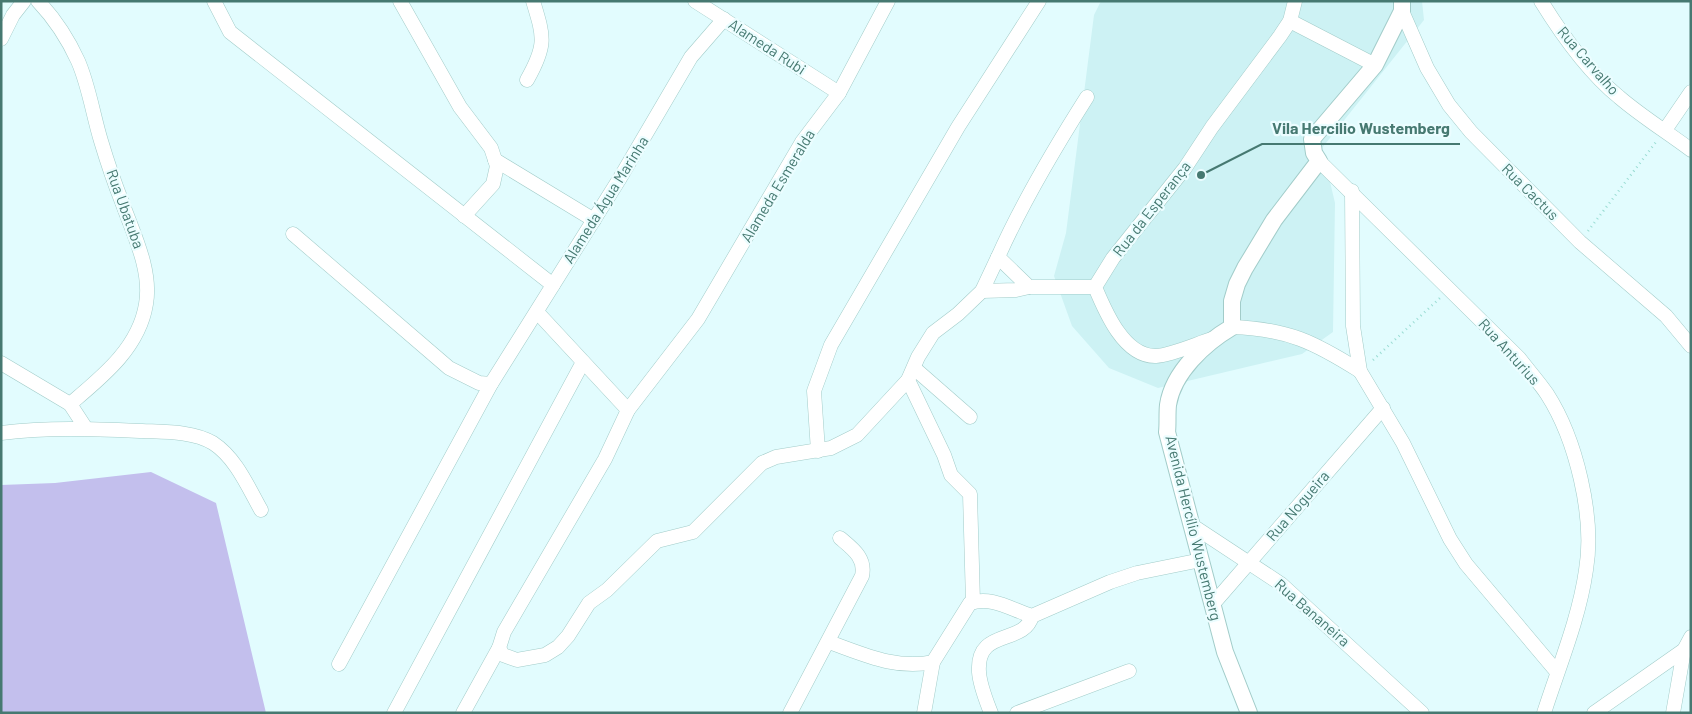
<svg xmlns="http://www.w3.org/2000/svg" width="1692" height="714" font-family="Barlow,sans-serif">
  <style>
    .residential { fill: #cdf2f4 }
    .green { fill: #c3bfed }
    .lines { fill: none; stroke-linecap: round; stroke-linejoin: round }
    .minor-casing { stroke: #a2ccc9; stroke-width: 15 }
    .tertiary-casing { stroke: #a2ccc9; stroke-width: 18 }
    .path { stroke: #9adcd3; stroke-width: 2.5; stroke-dasharray: 1 4; stroke-linecap: butt }
    .minor { stroke: #fff; stroke-width: 14 }
    .tertiary { stroke: #fff; stroke-width: 16 }
    .labels { text-anchor: middle; stroke-width: 4.5; stroke-linejoin: round; paint-order: stroke }
    .street-label { font-size: 15px; fill: #467971; stroke: #ebfdff }
    .leader { fill: none; stroke: #467971; stroke-width: 2 }
    .callout-dot { fill: #467971; stroke: #ebfdff; stroke-width: 2 }
    .callout-label { font-size: 16px; text-anchor: middle; font-weight: bold; fill: #467971; stroke: #ebfdff; stroke-width: 4.5; stroke-linejoin: round; paint-order: stroke }
  </style>
  <rect width="100%" height="100%" fill="#e2fcfe"/>
  <!-- residential -->
  <path class="residential" d="M1101 1H1422L1424 20 1322 148 1335 203 1333 332 1302 354 1158 388 1109 368 1072 326 1054 276 1066 233 1094 15Z"/>
  <!-- green -->
  <path class="green" d="M151 472 216 503 266 713H1V485L55 483Z"/>
  <g class="lines">
    <!-- minor casing -->
    <g class="minor-casing">
      <g id="minor">
        <path d="M38 1C55 19 68 39 78 61 89 86 93 115 101 141 107 161 114 182 122 202 133 233 152 270 146 304 139 348 102 377 70 404"/>
        <path d="M214 1 230 32 553 285"/>
        <path d="M400 1 460 107 491 148 497 166 493 184 464 216"/>
        <path d="M695 1 839 93"/>
        <path d="M888 1 839 93 802 142 698 319 628 410 605 459 504 632 499 648 503 655 517 660 545 655 558 647 568 636 589 603 607 590 657 541 693 532 762 463 776 457 831 448 857 435 908 380 918 357 933 333 958 314 982 291 998 257"/>
        <path d="M1541 1C1562 35 1587 71 1619 97 1641 116 1667 132 1691 150"/>
        <path d="M1402 11 1427 68 1449 105 1471 132 1580 242 1666 316 1691 346"/>
        <path d="M1290 21 1375 65"/>
        <path d="M1 39 13 15 24 1"/>
        <path d="M527 80C547 45 544 37 533 1"/>
        <path d="M1087 97C1054 149 1023 201 998 257L1029 287H1095"/>
        <path d="M1665 130 1691 92"/>
        <path d="M495 160 594 220"/>
        <path d="M1319 161 1519 358C1528 370 1539 382 1547 394 1576 439 1595 517 1586 570 1579 619 1559 666 1544 713"/>
        <path d="M1352 191 1353 326 1360 371 1403 443 1450 539 1466 564 1557 672"/>
        <path d="M293 234 449 368 479 383 491 384"/>
        <path d="M982 291 1016 290 1029 287"/>
        <path d="M537 312 628 410"/>
        <path d="M1232 327C1288 329 1314 342 1360 371"/>
        <path d="M1212 339C1196 344 1172 355 1156 356 1124 357 1105 311 1095 287L1113 258 1185 168 1212 127 1280 36 1290 21 1295 1"/>
        <path d="M1 363 70 404 85 427"/>
        <path d="M914 368 970 417"/>
        <path d="M908 380 944 455 951 475 970 494 973 602"/>
        <path d="M1 433C49 427 94 429 142 431 164 432 193 431 213 443 236 458 248 487 261 510"/>
        <path d="M818 451 814 391 831 345 958 127 1039 1"/>
        <path d="M1193 526 1281 584 1422 713"/>
        <path d="M1213 604 1383 408"/>
        <path d="M829 642C863 654 896 670 933 662L970 603C992 596 1010 609 1032 616L1110 582 1137 573 1201 560"/>
        <path d="M339 664 491 384 620 178 691 57 724 19"/>
        <path d="M394 713 583 362"/>
        <path d="M463 713 499 648"/>
        <path d="M790 713 862 576C866 558 853 549 840 538"/>
        <path d="M924 713 933 662"/>
        <path d="M991 713C986 700 980 686 979 672 976 627 1024 646 1032 616"/>
        <path d="M1017 713 1129 671"/>
        <path d="M1594 713 1684 650 1691 637"/>
        <path d="M1673 713 1684 650"/>
      </g>
    </g>
    <!-- tertiary casing -->
    <g class="tertiary-casing">
      <path id="tertiary" d="M1249 713 1225 652 1167 432C1168 424 1167 414 1168 405 1173 372 1205 343 1232 327V301L1237 284 1245 268 1274 220 1319 161 1314 153 1312 139 1375 65 1402 11V1"/>
    </g>
    <!-- path -->
    <g class="path">
      <path d="M1588 231 1656 142"/>
      <path d="M1373 360 1440 298"/>
    </g>
    <!-- minor -->
    <use href="#minor" class="minor"/>
    <!-- tertiary -->
    <use href="#tertiary" class="tertiary"/>
  </g>
  <g class="labels">
    <!-- street labels -->
    <g class="street-label">
      <text transform="translate(767 47) rotate(33)" y="5">Alameda Rubi</text>
      <text transform="translate(1588 61) rotate(49)" y="5">Rua Carvalho</text>
      <text transform="translate(778 186) rotate(-59)" y="5">Alameda Esmeralda</text>
      <text transform="translate(1530 192) rotate(45)" y="5">Rua Cactus</text>
      <text transform="translate(606 200) rotate(-58)" y="5">Alameda Água Marinha</text>
      <text transform="translate(125 209) rotate(70)" y="5">Rua Ubatuba</text>
      <text transform="translate(1152 209) rotate(-52)" y="5">Rua da Esperança</text>
      <text transform="translate(1509 352) rotate(48)" y="5">Rua Anturius</text>
      <text transform="translate(1298 506) rotate(-49)" y="5">Rua Nogueira</text>
      <text transform="translate(1193 528) rotate(76)" y="5">Avenida Hercílio Wustemberg</text>
      <text transform="translate(1312 613) rotate(41)" y="5">Rua Bananeira</text>
    </g>
  </g>
  <!-- callouts -->
  <path class="leader" d="M1201 175L1262 144H1460"/>
  <circle class="callout-dot" cx="1201" cy="175" r="5"/>
  <g class="callout-label">
    <text x="1361" y="134">Vila Hercilio Wustemberg</text>
  </g>
  <!-- border -->
  <rect width="1692" height="714" fill="none" stroke="#467971" stroke-width="5"/>
</svg>
